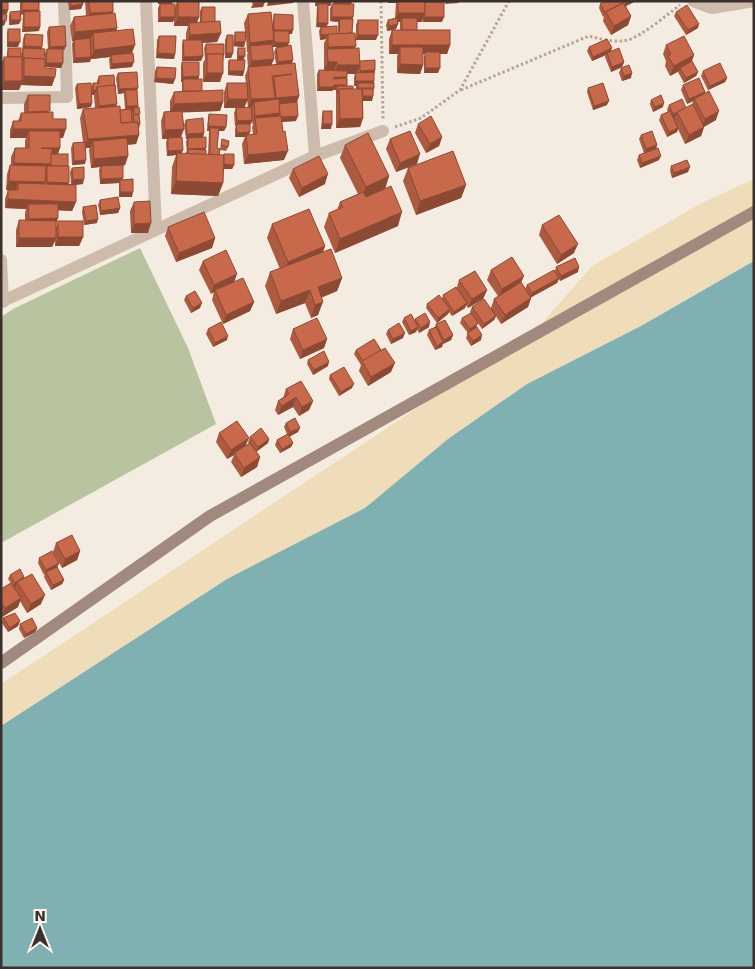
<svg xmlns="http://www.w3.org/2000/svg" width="755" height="969" font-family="'DejaVu Sans',sans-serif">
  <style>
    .green { fill: #b8c4a0 }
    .sand { fill: #efdcb8 }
    .water { fill: #7fb0b2 }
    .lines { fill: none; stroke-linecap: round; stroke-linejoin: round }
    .path { stroke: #b9a596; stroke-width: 3; stroke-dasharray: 2.5 2.5; stroke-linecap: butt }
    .street { stroke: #cdbbac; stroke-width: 12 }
    .secondary { stroke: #a18a7d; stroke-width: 12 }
    .wall { fill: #ac5a40; fill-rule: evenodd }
    .shaded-wall { fill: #8c4a34 }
    .building { fill: #c8694b; stroke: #8c4a34 }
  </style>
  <rect width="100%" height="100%" fill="#f4ebe1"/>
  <!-- green -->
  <path class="green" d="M140 248 188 348 216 424 1 543V317L13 309Z"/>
  <!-- sand -->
  <path class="sand" d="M754 179V261L641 326 527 384 448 439 365 508 227 579 1 726V684L538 328 592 266 700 204Z"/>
  <!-- water -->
  <path class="water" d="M754 261V968H1V726L227 579 365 508 448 439 527 384 641 326Z"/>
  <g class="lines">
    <!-- path -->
    <g class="path">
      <path d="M381 1 383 119"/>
      <path d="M461 90 589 36C601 39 615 43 628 40 643 35 667 15 680 5"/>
      <path d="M395 127 421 118 460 90 509 1"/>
    </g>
    <!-- street -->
    <g class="street">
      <path d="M146 1 156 229"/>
      <path d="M303 1 315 156"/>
      <path d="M693 1 712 8 754 1"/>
      <path d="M1 98 67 97 64 1"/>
      <path d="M1 260 3 302"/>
      <path d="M1 302 315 156 383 131"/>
    </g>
    <!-- secondary -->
    <path class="secondary" d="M1 663 210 516 754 212"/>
  </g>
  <!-- wall -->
  <g class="wall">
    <path d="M20 1H39V31L22 32 23 14 21 15 19 24 9 25V16L10 12 20 11Z"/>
    <path d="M68 1H83V4L81 9 69 10Z"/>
    <path d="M85 1H125L113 2V13L117 28 116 31 135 45 132 53V67L110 69 109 59 110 57 91 59V58L90 62 73 63 72 44 73 41H72L70 26 74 17 86 16Z"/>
    <path d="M158 1H173L172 4 175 8 177 1H199V17L197 23H200V11L202 7 215 22 221 33 217 42 202 43 203 56 201 61H182V45L183 40H186V33L188 26H174V18L173 22H158V8L160 4H158Z"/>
    <path d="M315 1H332L330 6H328V23L327 26 338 34V22L330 21V9L332 4H333V1H352L351 4 353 17 352 33 355 48 360 62 375 70 374 75V88L372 101H363V118L360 127 336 128V90H333L332 91H317V74L319 70H324V43L326 39 320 40 319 31 321 27H316L317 6H315ZM347 74H355L354 78V86H356V89H353L347 86Z"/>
    <path d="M388 1H434L433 2H434V1H442V22H423V18L422 22H417V30L450 45 447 54H440L438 73H424V57L425 54H423V65L420 74 397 73V56L398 54H389V39L392 30H400V22H398V24L396 29 387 31 386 25 388 20 395 18 396 3H388Z"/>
    <path d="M604 1H636L626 6 631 16 628 25 611 35 603 21 604 16 603 17 599 8 600 4Z"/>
    <path d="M676 12 698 28 686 35 674 16Z"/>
    <path d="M248 14 272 27 273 19 274 14 292 34H289L288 46 293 60 292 63 299 96 297 102 296 121 282 122 284 160 244 164 242 144 245 137H235V129L236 126H235L234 113 236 108H242H224V92L227 83H246L245 76 248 68 247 55 248 52H247L246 36 245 42 244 47 233 46 234 37 235 32H245L244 23ZM273 47H279L276 48 274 52 276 64 272 65ZM247 100 248 107 244 108ZM252 121 253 125 252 127 253 134 249 135 250 124H251Z"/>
    <path d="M358 20 376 40H356V25Z"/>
    <path d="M49 27 66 46 64 50H63V63L61 68 45 67 52 86 21 85 19 90H1V65L4 57H7V53L8 48 22 53 23 39 25 34 42 47V49L44 59H45V53L47 49H48L47 32Z"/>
    <path d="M8 29 18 47H7V34Z"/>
    <path d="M227 35 233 53 231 58H225V40Z"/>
    <path d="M159 36 175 54 174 59 156 58 157 40Z"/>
    <path d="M206 44 224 55 220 82H203V63L205 59 204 48Z"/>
    <path d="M666 45 692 62 698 72 696 76 684 83 678 72 679 71 670 76 665 66 666 61 663 54Z"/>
    <path d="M589 47 612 48 611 51 624 62 622 67 611 72 605 57 606 55 592 61 587 51Z"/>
    <path d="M238 48 244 60V71L243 76 228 75V64L229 60H237V53Z"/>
    <path d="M182 62 199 76 198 79 202 91 223 102 220 111 182 112 184 129 181 137 182 154H187L186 142 187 139H186L184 125 186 120 204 133 203 137 206 155H208L209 131H207L208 118 209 114 226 127 224 131H218L217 148 220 149 222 139 228 147 226 151 220 150 219 155H223L224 154 234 165 232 169H223V183L218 196 171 194 172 167 176 155 167 156 166 143 167 139H162L161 121 164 112 170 111V101L174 92 182 91V82H181V66Z"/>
    <path d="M157 67 175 79 173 84 154 82 155 71Z"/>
    <path d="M621 68 631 78 622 81 619 73Z"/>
    <path d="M703 71 727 78 725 82 708 90 701 76Z"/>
    <path d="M118 73 138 88 137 90 138 107 140 124 139 129V135L136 144 127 145 128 156 125 165 123 166 122 180 132 197H119V183L100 184 99 170 100 167 91 168 89 150 90 148H85V164L72 165 71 148 73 143 83 142 80 118 83 109 95 108 94 96V95H92L91 107 77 109 75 88 77 84 91 88 93 83H97V81L99 76 117 104 116 106 120 110 125 109 124 95V93L118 94 116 78Z"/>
    <path d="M683 85 716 120 704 127 701 136 685 144 678 129 677 132 667 137 659 120 661 115 668 112 667 110 669 105 686 108 692 105 693 101 687 104 681 90Z"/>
    <path d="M588 88 607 105 593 110 587 92Z"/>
    <path d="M28 95 50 113 63 138H60L58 154 68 184H71L70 172 72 168 83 184 75 185 76 202 72 211 58 210 56 224V227L58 221 83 237 79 246H55V241L52 247H16V230L19 220H25V213L26 209 5 208V199L8 190H16H6L7 174 10 165H11V157L15 148H25V141L26 138H10V130L13 121H18L21 113H24V104Z"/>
    <path d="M651 100 663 107 653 112 650 104Z"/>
    <path d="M323 111 331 129H321L322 116Z"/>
    <path d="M418 124 442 137 439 146 426 153 415 133Z"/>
    <path d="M641 135 657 145 656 148 659 160 640 168 637 160 639 155 644 153 639 139Z"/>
    <path d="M390 139 417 164 396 172 386 149Z"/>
    <path d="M345 145 389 176 385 189 398 226 335 253 324 227 329 213 337 210 340 202 358 194 340 158Z"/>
    <path d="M671 166 688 172 672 178 670 171Z"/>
    <path d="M408 168 466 185 461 198 416 215 403 181Z"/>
    <path d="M293 169 325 184 299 197 289 178Z"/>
    <path d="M100 200 120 208 118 213 100 215 98 205Z"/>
    <path d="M134 202 148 233H131L130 211Z"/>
    <path d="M83 207 97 223 84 225 82 212Z"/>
    <path d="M272 224 325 246 323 252 342 278 337 291 321 298 318 315 311 318 305 303 276 314 265 286 270 272 280 269 267 238Z"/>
    <path d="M542 225 574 253 557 264 539 235Z"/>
    <path d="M168 227 215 238 212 248 176 262 165 236Z"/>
    <path d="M203 261 234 282 254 302 250 311 223 324 212 300 214 292 211 294 199 270Z"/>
    <path d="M556 267 578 272 560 281 559 279 557 283 531 297V298L528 307 501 324 496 316 494 320 482 329 470 312 472 307 491 308 494 299 498 296 487 280 491 270 521 283 525 289 527 285 555 271Z"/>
    <path d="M459 280 487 290 483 299 468 308 466 305 465 308 452 316 449 312 448 314 437 323 426 308 427 304 442 299 443 295 457 287Z"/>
    <path d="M186 296 200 308 191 313 184 300Z"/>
    <path d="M404 318 415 321V319L429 327 419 333 417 329 416 332 409 335 402 322Z"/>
    <path d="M462 318 476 327 481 340 471 346 466 338 468 333 460 323Z"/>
    <path d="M436 324 453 335 451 340 443 344 442 347 435 350 427 335 429 330 435 327Z"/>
    <path d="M208 329 227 340 213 347 206 334Z"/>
    <path d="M293 329 327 339 324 348 300 359 290 339Z"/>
    <path d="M388 330 403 338 391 344 386 334Z"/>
    <path d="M356 350 391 372 368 386 359 371 361 365 354 354Z"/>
    <path d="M308 360 328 366 313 375 307 364Z"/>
    <path d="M330 375 352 388 339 396 329 379Z"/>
    <path d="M286 389 313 401 309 410 299 416 293 407 278 415 275 410 278 401 283 398Z"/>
    <path d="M286 423 298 432 289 437 293 443 291 447 280 453 275 445 277 440 287 434 284 427Z"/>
    <path d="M219 433 246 446 249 443 248 442 250 437 269 439 268 443 256 452 260 457 257 467 241 477 231 462 234 455 227 459 216 442Z"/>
    <path d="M56 543 80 551 77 560 62 568 53 552Z"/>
    <path d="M39 558 59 563 57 567 64 580 62 584 51 590 44 577 45 574 44 575 38 563Z"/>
    <path d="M10 575 24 577 41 604 27 613 20 601 18 607 2 617 1 616V589L11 583 8 579Z"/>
    <path d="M3 618 20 621 18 626 8 632 2 623Z"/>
    <path d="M20 624 37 628 35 632 24 638 19 629Z"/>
  </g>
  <!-- shaded-wall -->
  <g class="shaded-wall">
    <path d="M159 1H173L172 4H158Z"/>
    <path d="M268 1H294L293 3 267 6Z"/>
    <path d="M334 1H352L351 5H333Z"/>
    <path d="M389 1H396V3H388Z"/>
    <path d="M446 1H459L458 3 445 4Z"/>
    <path d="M628 1H636L624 7 626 2Z"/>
    <path d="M265 2 263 7 251 8 253 4Z"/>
    <path d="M317 2H332L330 6H318V4L317 6H315Z"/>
    <path d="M83 4 81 9 69 10 71 6Z"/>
    <path d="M1 9 8 10 7 14H1Z"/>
    <path d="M22 10H39L37 14 24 12 23 14 20 15Z"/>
    <path d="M113 12 110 21 87 22 90 13Z"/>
    <path d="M398 13H425L422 22H402V18L400 22H395Z"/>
    <path d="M631 16 628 25 611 35 614 26Z"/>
    <path d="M160 17H175L173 22H158Z"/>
    <path d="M178 17H199L195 26 189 23 188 26H174Z"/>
    <path d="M332 17H353L352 22 340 19 338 22 330 21Z"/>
    <path d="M425 17H444L442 22H423Z"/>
    <path d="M11 20H21L19 24 9 25Z"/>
    <path d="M1 21H6L4 26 1 25Z"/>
    <path d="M318 23H328L326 28 316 27Z"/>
    <path d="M398 24 396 29 387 31 389 26Z"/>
    <path d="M699 24 698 28 686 35 688 30Z"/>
    <path d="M24 27H40L39 31 22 32Z"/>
    <path d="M117 28 114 37 93 33 90 39 72 41 75 32Z"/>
    <path d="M274 30H293L292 34H274V31L272 34Z"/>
    <path d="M221 33 217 42 186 44 190 35Z"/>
    <path d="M321 35H327L326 39 320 40Z"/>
    <path d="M358 35H378L376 40H356Z"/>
    <path d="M274 40 270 49 250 46 247 52 250 43Z"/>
    <path d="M8 42H20L18 47H7Z"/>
    <path d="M235 42H245L244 47 233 46Z"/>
    <path d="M274 42 289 43 287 47H272Z"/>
    <path d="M135 45 131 54 111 55 110 57 91 59 94 50Z"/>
    <path d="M392 45H450L447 54H425V52V54H400V47L398 54H389Z"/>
    <path d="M24 46 42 47 41 51 23 48Z"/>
    <path d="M66 46 64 50 48 51 50 47Z"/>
    <path d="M356 46 352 55 327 49 325 56 328 47Z"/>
    <path d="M612 48 610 53H607L606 55 592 61 593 57Z"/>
    <path d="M158 53 175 54 174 59 156 58Z"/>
    <path d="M226 53H233L231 58H225Z"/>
    <path d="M694 55 691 64 680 68 679 71 670 76 674 66Z"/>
    <path d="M203 56 201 61H182L184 57Z"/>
    <path d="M238 56H245L243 61H237Z"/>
    <path d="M91 57 90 62 73 63 75 58Z"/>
    <path d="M274 59 270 68 248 70 252 61Z"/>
    <path d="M293 60 291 64 276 67 278 62Z"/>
    <path d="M134 62 132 67 110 69 112 64Z"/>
    <path d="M328 62H337L334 71H324Z"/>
    <path d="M624 62 622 67 611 72 612 67Z"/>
    <path d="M46 63H63L61 68 45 67Z"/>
    <path d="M400 64 423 65 420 74 397 73Z"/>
    <path d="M338 65H360L356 74H334Z"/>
    <path d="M425 68H440L438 73H424Z"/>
    <path d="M375 70 374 75 359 76 360 71Z"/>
    <path d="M229 71H244L243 76 228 75Z"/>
    <path d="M698 72 696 76 684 83 686 78Z"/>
    <path d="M207 73H223L220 82H203Z"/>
    <path d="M632 73 631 78 622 81 624 76Z"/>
    <path d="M24 76 55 77 52 86 21 85 19 90H1L4 81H22Z"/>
    <path d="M199 76 198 81 183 79 182 82H181L183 77Z"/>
    <path d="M334 77H347L346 82H332Z"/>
    <path d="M156 78 175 79 173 84 154 82Z"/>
    <path d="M727 78 725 82 708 90 710 86Z"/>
    <path d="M356 81H374L372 86 358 83 356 86H354Z"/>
    <path d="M334 85H347L346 89 337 86 336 90H333L332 91H317L319 87Z"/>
    <path d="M138 88 136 92 125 90 124 93 118 94 119 89Z"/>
    <path d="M93 90H96L94 95H92Z"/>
    <path d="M705 92 704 97 694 99 693 101 687 104 689 99Z"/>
    <path d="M299 96 296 105 272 107 276 98Z"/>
    <path d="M362 96H373L372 101H361Z"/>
    <path d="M275 98 271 107 254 102 251 108 248 109 251 99Z"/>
    <path d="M228 99H248L244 108H224Z"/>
    <path d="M609 101 607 105 593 110 594 106Z"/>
    <path d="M223 102 220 111 170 113 174 104Z"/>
    <path d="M92 103 91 107 77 109 79 104Z"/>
    <path d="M664 103 663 107 653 112 655 107Z"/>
    <path d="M117 104 113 113 96 115 99 106Z"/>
    <path d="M127 106H138L137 110 134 108 133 111H125Z"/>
    <path d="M719 111 716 120 701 128 705 119Z"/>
    <path d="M280 113 277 122 255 118 252 125 255 116Z"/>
    <path d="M677 113 675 117 672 119 673 114Z"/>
    <path d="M298 116 296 121 278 122 280 118Z"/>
    <path d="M363 118 360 127 336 128 340 119Z"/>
    <path d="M252 120 251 124 235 126 237 121Z"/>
    <path d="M323 124H332L331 129H321Z"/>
    <path d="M208 126 226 127 224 131H210V128L209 131H207Z"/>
    <path d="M704 127 701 136 685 144 689 135Z"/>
    <path d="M678 128 677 132 667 137 669 132Z"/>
    <path d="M13 129H66L63 138H29V131L26 138H10Z"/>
    <path d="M184 129 180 138 162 139 165 130Z"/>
    <path d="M250 132 248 137 246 135 245 137H235L237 133Z"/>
    <path d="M204 133 203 137 186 139 187 134Z"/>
    <path d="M139 135 136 144 93 147V141L90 148H84L88 139Z"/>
    <path d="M442 137 439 146 426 153 430 144Z"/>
    <path d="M657 145 656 149 645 154 646 149Z"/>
    <path d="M41 148H60L57 157Z"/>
    <path d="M206 148 204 153 188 149 187 153H186L188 149Z"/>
    <path d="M183 150 181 155 177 153 176 155 167 156 168 151Z"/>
    <path d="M288 151 284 160 244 164 248 155Z"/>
    <path d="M420 154 417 164 396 172 400 163Z"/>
    <path d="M128 156 125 165 101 167V166L100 167 91 168 94 159Z"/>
    <path d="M661 156 659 160 640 168 642 163Z"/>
    <path d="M86 160 85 164 72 165 74 161Z"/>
    <path d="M14 163 51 164 48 173 47 166 44 173 11 172Z"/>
    <path d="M224 164 234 165 232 169H222Z"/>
    <path d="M690 167 688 172 672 178 674 173Z"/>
    <path d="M328 174 325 184 299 197 302 188Z"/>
    <path d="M389 176 385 189 361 200 366 187Z"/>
    <path d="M123 178 121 183 120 180 119 183 100 184 101 179Z"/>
    <path d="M84 179 83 184 71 185 73 180Z"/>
    <path d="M9 181 45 182 42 191 18 183 16 190H6Z"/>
    <path d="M176 181 223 183 218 196 171 194Z"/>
    <path d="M47 182 69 183 65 192H43Z"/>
    <path d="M466 185 461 198 416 215 420 201Z"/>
    <path d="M120 192H133L132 197H119Z"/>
    <path d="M8 199 76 202 72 211 29 209 28 204 26 209 5 208Z"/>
    <path d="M120 208 118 213 100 215 101 211Z"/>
    <path d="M402 212 398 226 335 253 340 239Z"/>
    <path d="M58 218 55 228H25L29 219Z"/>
    <path d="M98 219 97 223 84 225 86 221Z"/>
    <path d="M151 223 148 233H131L134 224Z"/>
    <path d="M58 237H83L79 246H55Z"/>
    <path d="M19 238H56L52 247H16Z"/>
    <path d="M215 238 212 248 176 262 179 253Z"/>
    <path d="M578 244 574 253 557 264 561 255Z"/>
    <path d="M325 246 320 259 283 275 288 262Z"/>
    <path d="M579 267 578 272 560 281 561 276Z"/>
    <path d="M237 274 234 283 215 290 214 292 211 294 214 285Z"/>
    <path d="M524 276 520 285 499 298 502 289Z"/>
    <path d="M342 278 337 291 314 300 318 287Z"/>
    <path d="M559 278 557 283 530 298 532 293Z"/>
    <path d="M310 290 305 303 276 314 281 301Z"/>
    <path d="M487 290 483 299 468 308 472 299Z"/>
    <path d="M531 298 528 307 501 324 505 315Z"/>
    <path d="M254 302 250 311 223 324 226 315Z"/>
    <path d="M323 302 318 315 311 318 315 305Z"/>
    <path d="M202 303 200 308 191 313 193 308Z"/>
    <path d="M467 303 465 308 452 316 454 312Z"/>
    <path d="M450 309 448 314 437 323 438 318Z"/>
    <path d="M496 316 494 320 482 329 484 324Z"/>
    <path d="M430 322 429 327 419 333 421 328Z"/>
    <path d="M478 323 476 328 468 334 470 329Z"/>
    <path d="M418 327 416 332 409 335 411 331Z"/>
    <path d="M405 333 403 338 391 344 393 339Z"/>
    <path d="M453 335 451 340 443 344 444 340Z"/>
    <path d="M482 335 481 340 471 346 473 341Z"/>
    <path d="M228 336 227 340 213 347 215 343Z"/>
    <path d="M327 339 324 348 300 359 303 350Z"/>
    <path d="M443 342 442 347 435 350 437 346Z"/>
    <path d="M329 362 328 366 313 375 314 370Z"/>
    <path d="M395 363 391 372 368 386 371 377Z"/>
    <path d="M354 384 352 388 339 396 341 392Z"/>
    <path d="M296 397 293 407 278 415 282 406Z"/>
    <path d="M313 401 309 410 299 416 302 407Z"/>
    <path d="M300 428 298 432 288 437 290 432Z"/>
    <path d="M249 438 245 447 234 453V455L227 459 231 450Z"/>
    <path d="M269 439 268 443 256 452 258 447Z"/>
    <path d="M293 443 291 447 280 453 282 449Z"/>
    <path d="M260 457 257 467 241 477 244 468Z"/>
    <path d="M80 551 77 560 62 568 65 559Z"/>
    <path d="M59 563 57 568 46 572 44 575 46 570Z"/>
    <path d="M24 577 17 582 16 586 13 588 15 583Z"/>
    <path d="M64 580 62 584 51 590 53 585Z"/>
    <path d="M45 595 41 604 27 613 31 604Z"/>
    <path d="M21 598 18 607 2 617 5 608Z"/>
    <path d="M20 621 18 626 8 632 10 628Z"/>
    <path d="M37 628 35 632 24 638 26 634Z"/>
  </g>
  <!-- building -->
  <g class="building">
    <rect x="22" y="1" width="17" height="9"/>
    <path d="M70 1H83V4L71 6Z"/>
    <path d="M89 1H113V12L90 13Z"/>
    <rect x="178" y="1" width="21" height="16"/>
    <path d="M253 1H265V2L253 4Z"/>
    <rect x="398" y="1" width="27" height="12"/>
    <path d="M604 1H624V2L605 12 600 4Z"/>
    <path d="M1 2H8V10L1 9Z"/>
    <rect x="425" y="2" width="19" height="15"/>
    <path d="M623 3 631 16 614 26 606 12Z"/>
    <rect x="160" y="4" width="15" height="13"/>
    <rect x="318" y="4" width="10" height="19"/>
    <path d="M332 4H354L353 17H332Z"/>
    <path d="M687 5 699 24 688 30 676 12Z"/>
    <path d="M202 7H215V22L201 23Z"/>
    <path d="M20 11 21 20H11L10 12Z"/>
    <path d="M40 11V27H24V12Z"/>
    <path d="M271 12 274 40 250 43 248 14Z"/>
    <path d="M115 13 117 28 75 32 74 17Z"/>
    <path d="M1 14 7 15 6 21H1Z"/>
    <path d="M274 14 293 15V30H274Z"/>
    <path d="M397 18 398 24 389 26 388 20Z"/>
    <rect x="402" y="18" width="15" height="12"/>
    <path d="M340 19H353L352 33 339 34Z"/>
    <rect x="358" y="20" width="20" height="15"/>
    <path d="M220 21 221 33 190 35 189 23Z"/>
    <path d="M65 26 66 46 50 47 49 27Z"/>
    <path d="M337 26V34L321 35V27Z"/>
    <rect x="8" y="29" width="12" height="13"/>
    <path d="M133 29 135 45 94 50 93 33Z"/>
    <rect x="392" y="30" width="58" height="15"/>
    <path d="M274 31H289V43L274 42Z"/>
    <path d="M235 32H246L245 42H235Z"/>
    <path d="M355 33 356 46 328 47V34Z"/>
    <path d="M25 34 43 35 42 47 24 46Z"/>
    <path d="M227 35H233V53H226Z"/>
    <path d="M159 36H176L175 54 158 53Z"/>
    <path d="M684 36 694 55 674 66 668 56 671 54 666 45Z"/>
    <path d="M90 38 91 57 75 58 74 40Z"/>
    <path d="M607 39 612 48 593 57 589 47Z"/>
    <path d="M183 40H202L203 56 184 57Z"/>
    <path d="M206 44H224V55H223V54H207V55H206Z"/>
    <path d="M272 44 274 59 252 61 250 46Z"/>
    <path d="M291 45 293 60 278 62 276 48Z"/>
    <path d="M400 47H423V65L400 64Z"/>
    <rect x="8" y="48" width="13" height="9"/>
    <path d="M23 48 45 49 44 59 24 58 23 61Z"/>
    <rect x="238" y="48" width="7" height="8"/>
    <path d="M359 48 360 65H338L337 62H328L327 49Z"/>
    <path d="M619 48 624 62 612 67 607 53Z"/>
    <path d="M47 49H63V63H46Z"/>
    <rect x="425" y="52" width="15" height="16"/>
    <path d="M133 53 134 62 112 64 111 55Z"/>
    <rect x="207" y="54" width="16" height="19"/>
    <rect x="4" y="57" width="18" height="24"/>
    <path d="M24 58 45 59V68L56 69 55 77 24 76Z"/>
    <path d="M229 60H245L244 71H229Z"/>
    <path d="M375 60V70L360 71V61Z"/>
    <path d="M692 61 698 72 686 78 680 68Z"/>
    <path d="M182 62H199V76L183 77Z"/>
    <path d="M295 63 299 96 276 98 274 77 292 74 272 76 275 98 251 99 248 67Z"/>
    <path d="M720 63 727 78 710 86 703 71Z"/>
    <path d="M629 65 632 73 624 76 621 68Z"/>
    <path d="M157 67 176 68 175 79 156 78Z"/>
    <path d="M319 70 347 71V77H334V79L347 78V85H334V87H319Z"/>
    <path d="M137 72 138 88 119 89 118 73Z"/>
    <path d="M374 72V81H356L355 73Z"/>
    <path d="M114 75 115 89V85L97 87 96 90H93V83H99V76Z"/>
    <path d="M699 78 705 92 689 99 683 85Z"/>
    <rect x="183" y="79" width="19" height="12"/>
    <path d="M91 83 92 103 79 104 77 84Z"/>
    <path d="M227 83H247L248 99H228Z"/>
    <rect x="358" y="83" width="16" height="5"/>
    <path d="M603 83 609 101 594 106 588 88Z"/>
    <path d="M115 85 117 104 99 106 97 87Z"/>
    <path d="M337 86H353V89H339L337 93Z"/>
    <path d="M339 89H362L363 118 340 119Z"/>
    <path d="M362 89H373V96H363Z"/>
    <path d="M125 90H137L138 106H127Z"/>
    <path d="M223 90V102L174 104V92Z"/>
    <path d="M709 91 719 111 705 119 694 99Z"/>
    <path d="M28 95H50V111L28 112Z"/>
    <path d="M661 95 664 103 655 107 651 100Z"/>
    <path d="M279 99 280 113 255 116 254 102Z"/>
    <path d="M682 99 686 108 673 114 669 105Z"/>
    <path d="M297 102 298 116 281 117V116H280V113L279 104Z"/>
    <path d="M693 104 704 127 689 135 677 112Z"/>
    <path d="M120 106 121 123 138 122 139 135 88 139 83 109Z"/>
    <path d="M139 107 140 114H134V108Z"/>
    <path d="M251 107 252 120 237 121 236 108Z"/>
    <path d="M131 109 132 122 121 123 120 110Z"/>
    <path d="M182 111 184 129 165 130 164 112Z"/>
    <rect x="323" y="111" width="9" height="13"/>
    <path d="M670 111 678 128 669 132 661 115Z"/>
    <path d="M53 112V119H66V129H13V121H21V113Z"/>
    <path d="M209 114 227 115 226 127 208 126Z"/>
    <path d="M133 115H139L140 124 138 125V122H134Z"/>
    <path d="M281 116 283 132 285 131 288 151 248 155 246 135 257 134 255 118Z"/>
    <path d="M431 116 442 137 430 144 418 124Z"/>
    <path d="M203 118 204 133 187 134 186 120Z"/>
    <path d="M236 124H250V132L237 133Z"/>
    <path d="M210 128H219L217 148 220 149 219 155H210Z"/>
    <path d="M29 131H60V148H41L52 149 51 164 14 163 15 148H29Z"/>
    <path d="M410 131 420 154 400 163 390 139Z"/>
    <path d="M652 131 657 145 646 149 641 135Z"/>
    <path d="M368 133 389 176 366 187 345 145Z"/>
    <path d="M182 137 183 150 168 151V138Z"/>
    <path d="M206 137V148L188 149V138Z"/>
    <path d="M127 138 128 156 94 159 93 141Z"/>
    <path d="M222 139 229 141 228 147 221 145Z"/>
    <path d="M85 142 86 160 74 161 73 143Z"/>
    <path d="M658 148 661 156 642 163 639 155Z"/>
    <path d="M188 149 206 150V155L188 154Z"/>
    <path d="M453 151 466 185 420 201 408 168Z"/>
    <path d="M177 153 224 155 223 183 176 181Z"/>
    <rect x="51" y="154" width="17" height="12"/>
    <path d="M224 154H234V165L224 164Z"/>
    <path d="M319 156 328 174 302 188 293 169Z"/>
    <path d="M687 160 690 167 674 173 671 166Z"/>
    <path d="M10 165 46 166 45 182 9 181Z"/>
    <path d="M123 165V178L101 179V166Z"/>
    <path d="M47 166H69V183L47 182Z"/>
    <path d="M84 167V179L73 180 72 168Z"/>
    <path d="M133 179V192H120V180Z"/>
    <path d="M18 183 76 185V202L8 199V190H18Z"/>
    <path d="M391 186 402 212 340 239 329 213 343 207 340 202 363 192 366 197Z"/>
    <path d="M118 197 120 208 101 211 100 200Z"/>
    <path d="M150 201 151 223 134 224V202Z"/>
    <path d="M28 204H58V218L29 219Z"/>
    <path d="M96 205 98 219 86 221 83 207Z"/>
    <path d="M309 209 325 246 288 262 272 224Z"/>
    <path d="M204 212 215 238 179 253 168 227Z"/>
    <path d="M559 215 578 244 561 255 542 225Z"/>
    <path d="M19 220 56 221V238H19Z"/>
    <rect x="58" y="221" width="25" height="16"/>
    <path d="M331 249 342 278 318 287 323 302 315 305 310 290 281 301 270 272Z"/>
    <path d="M226 250 237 274 214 285 203 261Z"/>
    <path d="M512 257 524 276 502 289 491 270Z"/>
    <path d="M575 258 579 267 561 276 556 267Z"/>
    <path d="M554 270 559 278 532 293 527 285Z"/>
    <path d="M475 271 487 290 472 299 459 280Z"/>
    <path d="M243 278 254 302 226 315 215 290Z"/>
    <path d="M521 282 531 298 505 315 494 299Z"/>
    <path d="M456 287 467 303 454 312 443 295Z"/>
    <path d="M195 291 202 303 193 308 186 296Z"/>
    <path d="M439 295 450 309 438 318 427 304Z"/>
    <path d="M484 299 496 316 484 324 472 307Z"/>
    <path d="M425 313 430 322 421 328 415 319Z"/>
    <path d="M471 313 478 323 470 329 462 318Z"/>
    <path d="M411 314 418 327 411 331 404 318Z"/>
    <path d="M317 318 327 339 303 350 293 329Z"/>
    <path d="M445 320 453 335 444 340 436 324Z"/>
    <path d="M221 322 228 336 215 343 208 329Z"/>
    <path d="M399 323 405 333 393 339 388 330Z"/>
    <path d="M436 327 443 342 437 346 429 330Z"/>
    <path d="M477 327 482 335 473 341 467 333Z"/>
    <path d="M374 339 381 350 363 361 356 350Z"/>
    <path d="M385 348 395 363 371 377 362 361Z"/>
    <path d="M324 351 329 362 314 370 308 360Z"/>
    <path d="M344 367 354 384 341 392 330 375Z"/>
    <path d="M301 381 313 401 302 407 296 397 282 406 278 401 289 394 286 389Z"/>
    <path d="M295 418 300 428 290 432 286 423Z"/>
    <path d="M237 421 249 438 231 450 219 433Z"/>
    <path d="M261 428 269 439 258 447 250 437Z"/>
    <path d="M288 434 293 443 282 449 277 440Z"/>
    <path d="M250 443 260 457 244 468 234 453Z"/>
    <path d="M72 535 80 551 65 559 56 543Z"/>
    <path d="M52 551 59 563 46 570 39 558Z"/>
    <path d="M57 567 64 580 53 585 46 572Z"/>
    <path d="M20 569 24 577 15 583 10 575Z"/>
    <path d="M32 574 45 595 31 604 17 582Z"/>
    <path d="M11 583 21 598 5 608 1 602V589Z"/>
    <path d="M15 613 20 621 10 628 3 618Z"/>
    <path d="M32 618 37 628 26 634 20 624Z"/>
  </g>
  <!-- border -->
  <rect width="755" height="969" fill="none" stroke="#3b302b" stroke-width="5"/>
  <!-- north arrow -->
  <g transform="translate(40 929)" stroke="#fbf5ee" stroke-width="4" paint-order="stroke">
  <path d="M0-4L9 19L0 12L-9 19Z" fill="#3b302b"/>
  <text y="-8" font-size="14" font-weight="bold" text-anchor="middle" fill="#3b302b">N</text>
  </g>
</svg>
